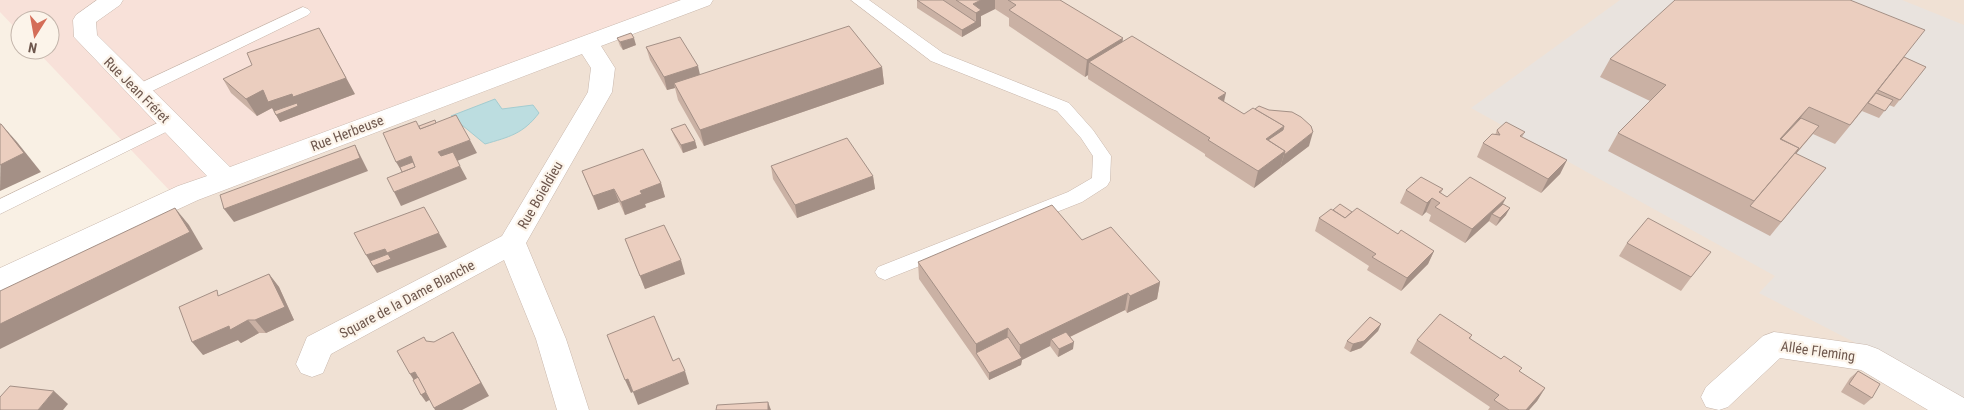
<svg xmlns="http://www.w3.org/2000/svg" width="1964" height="410" font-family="'Roboto Condensed',sans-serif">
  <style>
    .residential { fill: #f0e1d4 }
    .commercial { fill: #f8e1d9 }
    .industrial { fill: #e9e3de }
    .water { fill: #bcdde0; stroke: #a3ccd0 }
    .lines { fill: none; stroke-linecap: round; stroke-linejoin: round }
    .lane-casing { stroke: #c8b7ac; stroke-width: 1 }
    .street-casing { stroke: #c8b7ac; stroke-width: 1 }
    .lane { fill: #fff; fill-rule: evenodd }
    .street { fill: #fff; fill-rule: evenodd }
    .wall { fill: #cab1a4 }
    .shaded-wall { fill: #a49086 }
    .building { fill: #ebcebf; stroke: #a49086 }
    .labels { text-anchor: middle; stroke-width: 4.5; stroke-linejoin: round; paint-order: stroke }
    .street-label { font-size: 14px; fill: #6e574d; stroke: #fcf4ea }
  </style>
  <rect width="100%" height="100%" fill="#f9f0e4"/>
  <!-- residential -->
  <path class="residential" d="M690 0H1964V410H0V282L171 192Z"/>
  <!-- commercial -->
  <path class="commercial" d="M0 0H690L171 192 36 50H50V20H20V33L0 12Z"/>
  <!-- industrial -->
  <path class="industrial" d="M1620 0H1902L1964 25V399L1759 293 1775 276 1471 108Z"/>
  <!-- water -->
  <path class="water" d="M495 99 502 109 533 105 539 113C523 134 509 137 485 144L451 116Z"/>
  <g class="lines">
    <!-- lane casing -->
    <g class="lane-casing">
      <g id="lane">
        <path d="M851 0H869L943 53 1069 103 1093 130 1111 156 1110 181 1107 186 1082 202 892 277 885 280 878 277 875 272 878 267 1068 192 1092 178 1093 156 1081 138 1057 111 931 61Z"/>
        <path d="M303 7 308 9 311 12 308 15 144 95 138 96 132 95 130 91 132 87Z"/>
        <path d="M170 117 176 119 179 123 176 127 0 214V199Z"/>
      </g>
    </g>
    <!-- street casing -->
    <g class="street-casing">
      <g id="street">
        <path d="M97 0H123L120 5 96 22 97 35 230 167 681 0H713L710 5 601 46 615 68 612 92 526 243 566 339 589 410H557L536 339 504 260 331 354 323 373 312 377 301 373 296 364 307 337 502 236 588 92 591 68 582 54 198 200 0 292V268L178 186 207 176 74 37 73 20 76 15Z"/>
        <path d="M1774 332 1867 345 1878 349 1964 398V410H1928L1861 370 1780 358 1728 407 1719 410 1706 407 1701 397 1706 387 1763 336Z"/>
      </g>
    </g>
    <!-- lane -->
    <use href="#lane" class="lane"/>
    <!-- street -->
    <use href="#street" class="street"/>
  </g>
  <!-- wall -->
  <g class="wall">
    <path d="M917 0H1060L1122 43 1244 114 1309 146 1254 188 1205 156V154L1088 79V75L1085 77 1009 26V18L995 9 981 16V26L962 37 917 8Z"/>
    <path d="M617 38 636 45 623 50 620 46Z"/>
    <path d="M646 47 700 75 882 67 884 84 704 146 678 100 675 88 667 90 650 60Z"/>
    <path d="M1904 57 1926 67 1894 107 1889 105 1879 118 1862 111 1835 144 1813 134 1796 154 1826 168 1770 236 1608 151 1618 133 1650 101 1600 77 1610 59Z"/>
    <path d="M223 79 355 94 280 122 272 108 257 116 231 93Z"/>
    <path d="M671 129 695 141 697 148 683 153 674 136Z"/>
    <path d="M1497 130 1525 132 1522 137 1567 160 1560 174 1541 193 1477 157 1483 143 1495 135Z"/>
    <path d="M771 166 873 176 875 189 797 218 773 179Z"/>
    <path d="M582 171 661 183 665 197 645 204 646 207 625 215 619 202 598 210Z"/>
    <path d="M1443 189 1441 193 1447 197 1503 204 1506 215 1496 226 1489 221 1465 243 1429 221 1431 215 1426 212 1422 216 1400 203 1406 190Z"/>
    <path d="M1333 210 1352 212 1434 251 1428 264 1401 291 1367 270 1369 266 1315 231 1319 218Z"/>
    <path d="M625 239 685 274 645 289Z"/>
    <path d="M1082 240 1160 282 1157 299 1127 313 1125 310 1070 337 1073 349 1058 357 1050 346 1022 360 1021 365 989 380 976 360 919 279 918 262Z"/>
    <path d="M1627 243 1710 252 1681 291 1619 256Z"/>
    <path d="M269 274 279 287 294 320 266 333H259L241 343 238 340 203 355 221 295Z"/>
    <path d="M1381 324 1378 331 1361 348 1350 352 1344 348 1347 341Z"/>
    <path d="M1472 335 1470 339 1545 388 1537 401 1529 410H1488L1490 407 1410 353 1417 340Z"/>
    <path d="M1858 371 1872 398 1864 405 1841 392 1850 378Z"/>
  </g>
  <!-- shaded-wall -->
  <g class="shaded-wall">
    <path d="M981 0H995V9L981 16V26L962 37V30L976 22V13L973 4Z"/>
    <path d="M319 28 355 94 280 122 272 108 257 116 246 99Z"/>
    <path d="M634 38 636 45 623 50 620 42Z"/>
    <path d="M1123 38 1121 55 1089 62 1088 75 1085 77 1087 60Z"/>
    <path d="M698 66 701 79 674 83 675 88 667 90 664 77Z"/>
    <path d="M882 67 884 84 704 146 700 130Z"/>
    <path d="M1226 93 1222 110 1218 98Z"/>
    <path d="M1809 107 1795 125 1773 150 1780 139Z"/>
    <path d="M1 124 17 142 41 172 0 191Z"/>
    <path d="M1284 126 1279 143 1273 148 1266 139Z"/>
    <path d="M1313 132 1309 146 1280 168 1284 155Z"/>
    <path d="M470 140 477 153 457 161 448 170 438 152Z"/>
    <path d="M695 141 697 148 683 153 681 145Z"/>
    <path d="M355 145 368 171 234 222 224 209Z"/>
    <path d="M1285 151 1280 168 1254 188 1258 171Z"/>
    <path d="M411 156 423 180 404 175 396 162Z"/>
    <path d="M1567 160 1560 174 1541 193 1548 179Z"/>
    <path d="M460 166 467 179 401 206 394 192Z"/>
    <path d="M873 176 875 189 797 218 795 205Z"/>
    <path d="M661 183 665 197 645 204 646 207 625 215 621 202 640 191Z"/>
    <path d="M614 189 619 202 598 210 593 196Z"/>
    <path d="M1432 198 1426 212 1422 216 1427 203Z"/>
    <path d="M1506 198 1499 211 1492 214 1489 221 1465 243 1472 229Z"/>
    <path d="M175 208 189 225 203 249 0 349V324Z"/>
    <path d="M1510 208 1506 215 1496 226 1500 218Z"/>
    <path d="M439 233 447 247 377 273 366 255 385 249Z"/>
    <path d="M1434 251 1428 264 1401 291 1407 278Z"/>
    <path d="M681 260 685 274 645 289 640 276Z"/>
    <path d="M269 274 279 287 294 320 266 333 255 320Z"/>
    <path d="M1160 282 1157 299 1127 313 1130 296Z"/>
    <path d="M1128 293 1125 310 1055 344 1051 339 1050 346 1022 360 1021 365 989 380V373L1019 359 1020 345Z"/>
    <path d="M248 320 259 333 241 343 238 340 203 355 192 342 229 326Z"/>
    <path d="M1381 324 1378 331 1361 348 1350 352 1353 344Z"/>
    <path d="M1008 328 1007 344 976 353V360V344Z"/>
    <path d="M453 332 489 396 462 410H435L434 408Z"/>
    <path d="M1074 342 1073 349 1058 357 1059 349Z"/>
    <path d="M685 371 689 384 638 405 633 392Z"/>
    <path d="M415 372 431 399 426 402 421 395 418 387 410 374Z"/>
    <path d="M628 379 633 392 631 393 625 380Z"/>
    <path d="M1545 388 1537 401 1529 410H1526Z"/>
    <path d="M54 391 68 404 63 410H38Z"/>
    <path d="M768 402 771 410H768Z"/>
  </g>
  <!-- building -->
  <g class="building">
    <path d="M917 0H943L976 22 962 30Z"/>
    <path d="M956 0H981L973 4 981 10 976 13Z"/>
    <path d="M1008 0H1060L1123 38 1087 60 1009 10 1016 5Z"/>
    <path d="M1675 0H1850L1925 30 1850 125 1809 107 1780 139 1799 148 1754 201 1618 133 1666 85 1610 59Z"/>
    <path d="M849 26 882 67 700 130 674 83Z"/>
    <path d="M319 28 346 78 293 97 292 94 268 102 263 90 246 99 223 79 252 65 247 53Z"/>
    <path d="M631 33 634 38 620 42 617 38Z"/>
    <path d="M1132 36 1226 93 1218 98 1244 114 1253 108 1284 126 1266 139 1285 151 1258 171 1208 140 1210 138 1089 62Z"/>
    <path d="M680 37 698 66 664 77 646 47Z"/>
    <path d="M1904 57 1926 67 1900 100 1878 90Z"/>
    <path d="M1876 93 1893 100 1885 111 1868 103Z"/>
    <path d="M297 103 298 106 276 115 274 111Z"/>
    <path d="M1259 106 1269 110 1292 112 1301 117 1311 126 1313 132 1284 155 1285 151 1268 140 1283 130 1284 126 1255 109Z"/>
    <path d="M456 115 470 140 438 152 441 156 453 152 460 166 394 192 387 178 415 167 411 156 396 162 383 133 416 121 420 129Z"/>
    <path d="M1801 118 1819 126 1796 153 1799 148 1781 139Z"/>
    <path d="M435 120 436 123 420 129 419 126Z"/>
    <path d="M1506 122 1525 132 1520 136 1567 160 1548 179 1483 143 1492 134 1500 135 1497 130Z"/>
    <path d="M0 124H1L24 153 0 165Z"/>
    <path d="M685 124 695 141 681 145 671 129Z"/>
    <path d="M847 138 873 176 795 205 771 166Z"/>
    <path d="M355 145 360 158 224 209 220 195Z"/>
    <path d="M643 149 661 183 640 191 642 194 621 202 614 189 593 196 582 171Z"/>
    <path d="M1795 153 1826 168 1781 222 1750 206Z"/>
    <path d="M413 162 415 167 402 172 400 167Z"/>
    <path d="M1421 177 1443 189 1439 192 1447 197 1470 177 1506 198 1472 229 1435 207 1440 203 1432 198 1427 203 1406 190Z"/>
    <path d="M1340 204 1352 212 1345 218 1333 210Z"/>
    <path d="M1503 204 1510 208 1500 218 1492 214Z"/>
    <path d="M1052 205 1082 240 1111 227 1160 282 1130 296 1128 293 1020 345 1008 328 976 344 918 262Z"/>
    <path d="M424 207 439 233 387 253 385 249 366 255 354 233Z"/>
    <path d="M175 208 190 232 0 324V291Z"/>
    <path d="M1357 208 1398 234 1401 230 1434 251 1407 278 1372 257 1376 254 1319 218 1331 209 1345 218Z"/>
    <path d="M1648 218 1711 252 1691 277 1627 243Z"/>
    <path d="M664 225 681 260 640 276 625 239Z"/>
    <path d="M388 254 391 259 373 266 370 261Z"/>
    <path d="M269 274 285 307 255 320H248L230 330 229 326 192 342 179 307 217 290 218 296Z"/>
    <path d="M1440 314 1472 335 1469 338 1501 359 1504 356 1522 368 1519 371 1545 388 1526 410H1509L1494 400 1499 395 1417 340Z"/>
    <path d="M654 316 673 361 679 358 685 371 633 392 628 379 625 380 607 335Z"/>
    <path d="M1370 317 1381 324 1364 341 1353 344 1347 341Z"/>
    <path d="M453 332 481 383 434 408 415 372 410 374 397 351 424 337 426 341 434 342Z"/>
    <path d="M1066 332 1074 342 1059 349 1051 339Z"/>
    <path d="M1008 337 1022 358 989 373 976 353Z"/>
    <path d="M1858 371 1880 384 1872 398 1849 384Z"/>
    <path d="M418 377 426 392 421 395 413 380Z"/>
    <path d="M10 386 54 391 38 410H0V397Z"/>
    <path d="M768 402V410H716L717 405Z"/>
  </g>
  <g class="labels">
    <!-- street labels -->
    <g class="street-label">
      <text transform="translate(137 90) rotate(45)" y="5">Rue Jean Fréret</text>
      <text transform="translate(347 133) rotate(-21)" y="5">Rue Herbeuse</text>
      <text transform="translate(540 195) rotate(-60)" y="5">Rue Boieldieu</text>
      <text transform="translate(407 299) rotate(-28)" y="5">Square de la Dame Blanche</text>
      <text transform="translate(1818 351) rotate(8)" y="5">Allée Fleming</text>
    </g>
  </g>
  <!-- north arrow -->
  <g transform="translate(35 35) rotate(191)"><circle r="24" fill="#fcf4ea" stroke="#c3b5ab"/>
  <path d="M0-4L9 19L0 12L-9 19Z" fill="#d46d58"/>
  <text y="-8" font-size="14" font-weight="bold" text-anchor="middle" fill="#6e574d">N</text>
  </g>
</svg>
